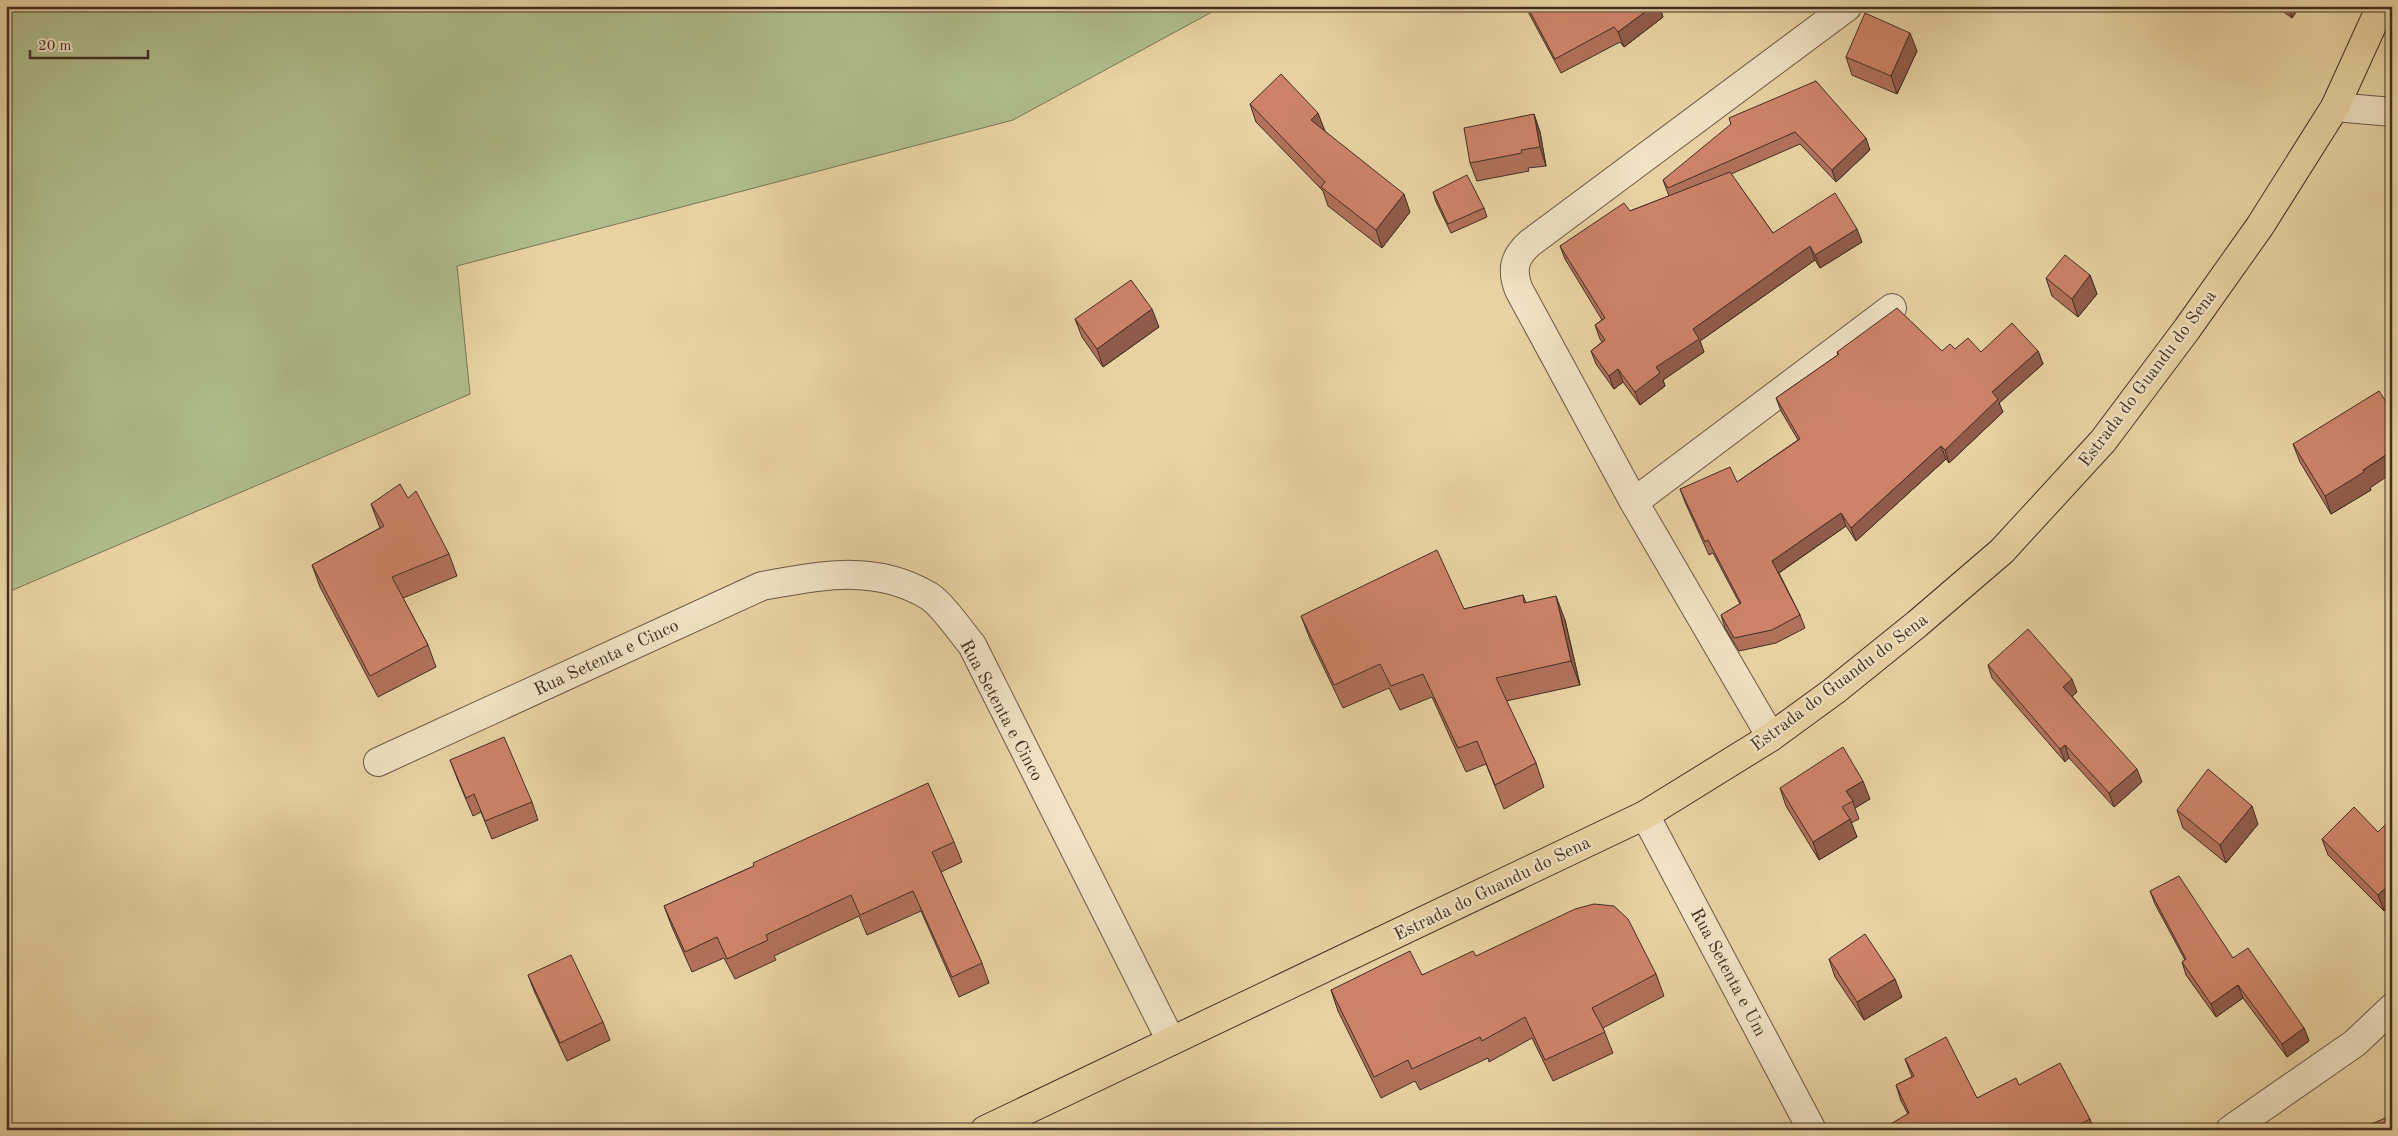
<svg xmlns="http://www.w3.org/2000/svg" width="2398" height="1136" font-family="'Old Standard TT',serif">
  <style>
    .green { fill: #afbd8b; stroke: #787658 }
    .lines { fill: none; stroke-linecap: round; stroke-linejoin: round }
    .minor-casing { stroke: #6b5744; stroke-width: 30 }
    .major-casing { stroke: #412e24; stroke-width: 30 }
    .minor { stroke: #f0e2c3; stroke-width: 28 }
    .major { stroke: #e8d2a3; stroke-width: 28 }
    .wall { fill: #b1715a; stroke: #412e24 }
    .shaded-wall { fill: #905c4a; stroke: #412e24 }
    .building { fill: #ce8369; stroke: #412e24 }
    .labels { text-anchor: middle; stroke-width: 4.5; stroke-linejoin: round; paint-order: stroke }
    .street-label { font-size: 18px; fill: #412e24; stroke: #f0e2c3 }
  </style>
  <rect width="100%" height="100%" fill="#e8d2a3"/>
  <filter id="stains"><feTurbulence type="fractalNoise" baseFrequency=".004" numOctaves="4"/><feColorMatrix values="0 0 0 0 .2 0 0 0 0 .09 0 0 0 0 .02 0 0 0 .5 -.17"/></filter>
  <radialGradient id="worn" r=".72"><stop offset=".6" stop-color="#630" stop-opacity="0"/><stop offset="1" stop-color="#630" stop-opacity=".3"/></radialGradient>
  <!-- green -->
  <path class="green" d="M6 6H1223L1013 120 457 266 470 394 6 593Z"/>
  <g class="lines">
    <!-- minor casing -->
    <g class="minor-casing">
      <g id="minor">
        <path d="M2335 107 2392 112"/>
        <path d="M1634 502 1892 308"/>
        <path d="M1771 737 1634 502 1519 290C1511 270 1514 257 1530 243L1847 7"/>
        <path d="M378 762 762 586C820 576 875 563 929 596 941 603 962 633 972 645L1171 1041"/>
        <path d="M1645 815 1812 1130"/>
        <path d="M2230 1130 2355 1043 2392 1008"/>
      </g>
    </g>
    <!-- major casing -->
    <g class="major-casing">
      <path id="major" d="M985 1130 1645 815 1771 737 1834 691 1917 624 2002 551 2103 441 2187 329 2260 226 2335 107 2381 6"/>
    </g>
    <!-- minor -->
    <use href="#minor" class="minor"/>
    <!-- major -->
    <use href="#major" class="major"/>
  </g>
  <!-- wall -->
  <g class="wall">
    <path d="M1525 6H1659L1663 17 1624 47 1620 42 1561 73Z"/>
    <path d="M2275 6H2300L2292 18Z"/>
    <path d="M1917 51 1897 94 1852 75 1846 57Z"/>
    <path d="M1816 81 1870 150 1836 182 1800 144 1731 174 1773 233 1862 242 1820 268 1815 260 1700 341 1704 352 1663 380 1665 386 1640 405 1623 382 1614 389 1596 364 1591 351 1602 342 1600 339 1595 325 1602 320 1565 259 1560 246 1630 211 1669 196 1663 180Z"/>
    <path d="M1250 104 1325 131 1410 212 1382 248 1328 206 1323 191 1256 122Z"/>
    <path d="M1534 114 1540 132 1546 166 1528 168 1529 171 1477 181 1470 163Z"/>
    <path d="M1433 192 1484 208 1487 217 1451 233 1436 202Z"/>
    <path d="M2090 275 2097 294 2078 317 2052 296 2046 278Z"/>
    <path d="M1075 319 1159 327 1103 367 1082 337Z"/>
    <path d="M1955 349 1981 352 2038 351 2043 364 1999 403 2003 412 1949 463 1946 459 1856 541 1846 526 1779 573 1800 615 1805 628 1776 643 1739 651 1725 628 1721 615 1740 604 1713 553 1709 555 1685 502 1680 489 1737 482 1798 440 1781 411 1776 398 1838 355 1837 352 1942 351Z"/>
    <path d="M2293 444 2370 488 2371 490 2331 514 2300 462Z"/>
    <path d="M408 498 449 554 457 576 403 598 428 645 436 667 378 697 320 587 312 565 380 528 371 504Z"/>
    <path d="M1523 595 1526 603 1565 620 1580 685 1506 701 1536 763 1544 787 1504 809 1486 764 1466 772 1432 697 1400 710 1389 688 1343 708 1310 639 1301 616 1464 609Z"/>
    <path d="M1988 665 2077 692 2072 696 2142 782 2114 807 2069 758 2065 762 1992 678Z"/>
    <path d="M450 760 532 802 538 820 492 839 481 812 473 816 457 778Z"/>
    <path d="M1780 788 1870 799 1855 808 1859 819 1851 823 1857 837 1819 860 1786 806Z"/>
    <path d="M2177 810 2258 824 2226 863 2183 828Z"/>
    <path d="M2392 818V904L2384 911 2328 855 2322 839 2378 832Z"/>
    <path d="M954 842 962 862 941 872 982 963 989 983 959 997 921 911 867 935 859 916 774 956 776 960 735 979 724 958 692 972 672 927 664 906 754 866Z"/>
    <path d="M2150 891 2233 958 2304 1028 2309 1041 2287 1057 2243 998 2216 1017 2186 975 2182 962 2185 960 2155 904Z"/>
    <path d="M1476 956 1656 974 1664 996 1603 1028 1613 1053 1553 1081 1532 1038 1489 1062 1488 1058 1420 1090 1415 1081 1381 1098 1338 1011 1331 990 1422 975Z"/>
    <path d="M1829 959 1902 997 1864 1020 1835 977Z"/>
    <path d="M528 975 603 1022 610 1040 567 1061 535 993Z"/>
    <path d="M1905 1059 1977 1098 2019 1085 2090 1119 2094 1130H1885L1908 1114 1901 1101 1896 1085 1912 1077Z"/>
  </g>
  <!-- shaded-wall -->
  <g class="shaded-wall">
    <path d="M1653 6H1659L1663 17 1624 47 1618 32Z"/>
    <path d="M2287 6H2300L2292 18Z"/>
    <path d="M1910 33 1917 51 1897 94 1891 76Z"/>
    <path d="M1318 113 1325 131 1317 139 1311 120Z"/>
    <path d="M1534 114 1540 132 1546 166 1540 147Z"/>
    <path d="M1866 138 1870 150 1836 182 1832 170Z"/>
    <path d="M1404 194 1410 212 1382 248 1376 230Z"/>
    <path d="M1857 229 1862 242 1820 268 1815 255Z"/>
    <path d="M1810 246 1815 260 1700 341 1704 352 1663 380 1665 386 1640 405 1635 392 1656 367 1693 329Z"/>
    <path d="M2090 275 2097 294 2078 317 2072 299Z"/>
    <path d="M1152 309 1159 327 1103 367 1097 349Z"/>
    <path d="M2038 351 2043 364 1999 403 2003 412 1949 463 1945 450 1992 392Z"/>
    <path d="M1618 369 1623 382 1614 389 1609 376Z"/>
    <path d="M1941 446 1946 459 1856 541 1851 528Z"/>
    <path d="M2392 451V473L2370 488 2371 490 2331 514 2325 496Z"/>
    <path d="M1841 513 1846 526 1777 574 1772 561Z"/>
    <path d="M1556 596 1565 620 1580 685 1571 661Z"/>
    <path d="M2072 679 2077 692 2068 700 2063 687Z"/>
    <path d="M2065 745 2069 758 2065 762 2060 749Z"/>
    <path d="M2137 769 2142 782 2114 807 2109 793Z"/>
    <path d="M1863 781 1870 799 1855 808 1853 801 1846 791Z"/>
    <path d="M2252 806 2258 824 2226 863 2220 845Z"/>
    <path d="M1850 819 1857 837 1819 860 1813 842Z"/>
    <path d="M2392 882V904L2384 911 2378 895Z"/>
    <path d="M1895 979 1902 997 1864 1020 1857 1002Z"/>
    <path d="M2238 985 2243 998 2216 1017 2211 1004Z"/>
    <path d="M2304 1028 2309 1041 2287 1057 2282 1044Z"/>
  </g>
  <!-- building -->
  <g class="building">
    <path d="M1527 6H1653L1618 32 1614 27 1555 59Z"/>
    <path d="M1865 13 1910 33 1891 76 1846 57Z"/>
    <path d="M1281 74 1318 113 1311 120 1404 194 1376 230 1321 187 1325 182 1250 104Z"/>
    <path d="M1816 81 1866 138 1832 170 1795 132 1668 188 1663 180 1731 124 1729 118Z"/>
    <path d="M1534 114 1540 147 1521 150 1522 153 1470 163 1464 128Z"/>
    <path d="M1730 172 1773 233 1835 193 1857 229 1815 255 1810 246 1693 329 1699 339 1656 367 1660 373 1635 392 1618 369 1609 376 1591 351 1605 340 1595 325 1605 318 1560 246 1624 203 1630 211Z"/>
    <path d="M1467 175 1484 208 1448 224 1433 192Z"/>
    <path d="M2065 255 2090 275 2072 299 2046 278Z"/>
    <path d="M1131 280 1152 309 1097 349 1075 319Z"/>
    <path d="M1897 308 1942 351 1950 344 1955 349 1968 338 1981 352 2012 323 2038 351 1992 392 1998 399 1945 450 1941 446 1851 528 1841 513 1772 561 1800 615 1772 630 1734 638 1721 615 1741 603 1708 540 1705 542 1680 489 1730 467 1737 482 1800 439 1776 398 1839 354 1837 352Z"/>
    <path d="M2379 391 2392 411V451L2363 470 2364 472 2325 496 2293 444Z"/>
    <path d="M400 484 408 498 416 491 449 554 392 577 428 645 370 676 312 565 384 526 371 504Z"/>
    <path d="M1437 550 1464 609 1523 595 1524 603 1556 596 1571 661 1496 678 1536 763 1495 785 1477 741 1458 748 1423 674 1391 686 1380 664 1334 685 1301 616Z"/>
    <path d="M2028 629 2072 679 2063 687 2137 769 2109 793 2065 745 2060 749 1988 665Z"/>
    <path d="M504 737 532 802 485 821 474 794 466 798 450 760Z"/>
    <path d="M1843 747 1863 781 1846 791 1853 801 1842 807 1850 819 1813 842 1780 788Z"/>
    <path d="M2208 769 2252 806 2220 845 2177 810Z"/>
    <path d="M928 783 954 842 932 852 982 963 952 977 913 891 860 915 851 895 766 935 768 940 727 959 717 937 685 952 664 906 754 866 753 863 790 846Z"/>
    <path d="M2354 807 2378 832 2392 818V882L2378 895 2322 839Z"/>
    <path d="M2179 876 2233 958 2248 948 2304 1028 2282 1044 2238 985 2211 1004 2182 962 2186 959 2150 891Z"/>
    <path d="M1594 904 1614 906 1628 919 1656 974 1592 1008 1605 1032 1545 1060 1525 1017 1482 1041 1480 1037 1412 1069 1408 1060 1374 1077 1331 990 1410 951 1422 975 1473 951 1476 956 1575 909Z"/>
    <path d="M1865 934 1895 979 1857 1002 1829 959Z"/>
    <path d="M571 955 603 1022 560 1043 528 975Z"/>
    <path d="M1946 1037 1977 1098 2016 1078 2019 1085 2060 1063 2090 1119 2070 1130H1885L1884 1128 1909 1113 1896 1085 1914 1076 1905 1059Z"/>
    <path d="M2392 1115V1130H2358Z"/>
  </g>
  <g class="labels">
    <!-- street labels -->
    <g class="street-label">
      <text transform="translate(2147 378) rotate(-53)" y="6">Estrada do Guandu do Sena</text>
      <text transform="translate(606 657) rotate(-25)" y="6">Rua Setenta e Cinco</text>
      <text transform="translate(1839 682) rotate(-37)" y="6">Estrada do Guandu do Sena</text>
      <text transform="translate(1002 710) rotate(62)" y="6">Rua Setenta e Cinco</text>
      <text transform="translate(1492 888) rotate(-26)" y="6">Estrada do Guandu do Sena</text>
      <text transform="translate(1729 972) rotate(62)" y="6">Rua Setenta e Um</text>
    </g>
  </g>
  <!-- margin -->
  <rect width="2398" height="1136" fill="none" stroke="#e8d2a3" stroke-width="25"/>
  <rect x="8" y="8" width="2383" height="1121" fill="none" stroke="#412e24" stroke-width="2.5"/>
  <rect x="12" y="12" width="2373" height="1111" fill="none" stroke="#412e24"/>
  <!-- scale -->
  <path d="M30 50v8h118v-8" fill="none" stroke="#412e24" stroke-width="2.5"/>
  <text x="38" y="50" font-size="15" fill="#412e24" stroke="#f0e2c3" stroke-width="4" paint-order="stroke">20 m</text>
  <rect width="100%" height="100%" filter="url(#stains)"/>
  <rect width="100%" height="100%" fill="url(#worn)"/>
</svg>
